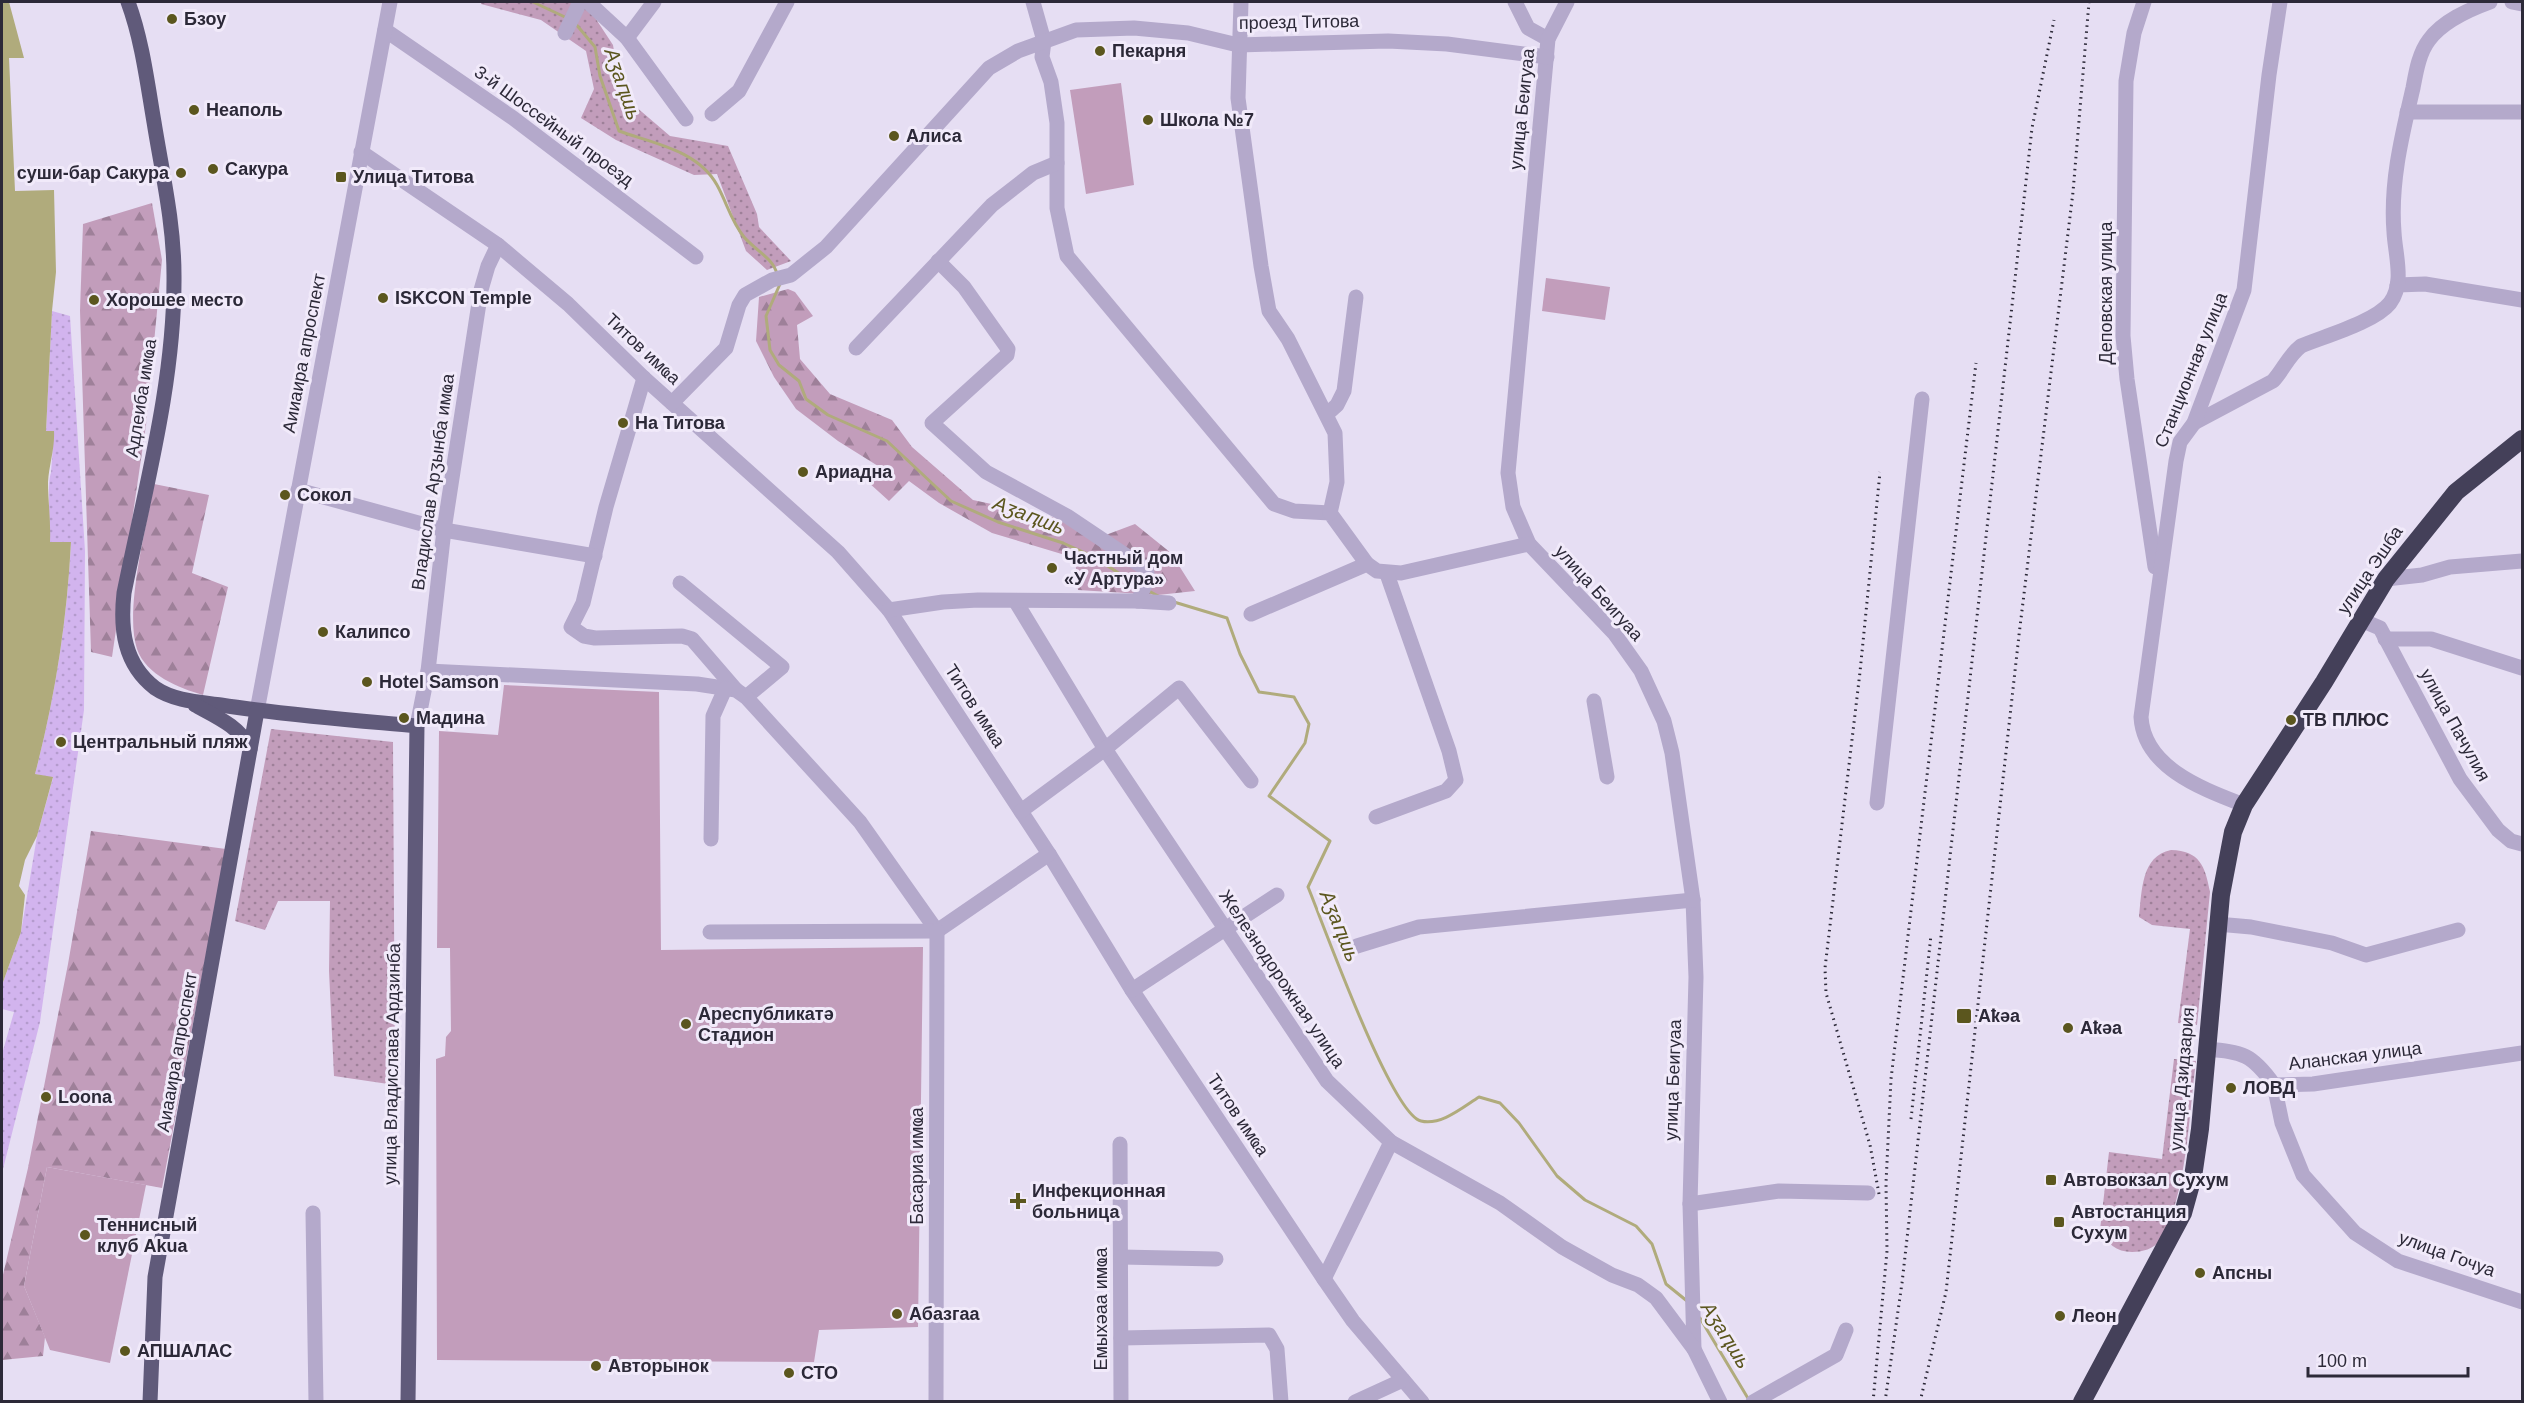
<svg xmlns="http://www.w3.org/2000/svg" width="2524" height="1403" font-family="Helvetica,sans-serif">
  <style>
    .grass { fill: url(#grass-dots) }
    .forest { fill: url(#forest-firs) }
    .sand { fill: url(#sand-dots) }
    .pitch { fill: #c29dbb }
    .water { fill: #b0ab7c }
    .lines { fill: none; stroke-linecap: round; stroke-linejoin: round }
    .stream { stroke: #b0ab7c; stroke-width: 3 }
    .minor { stroke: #b4a9cb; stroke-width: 15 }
    .major { stroke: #605a7a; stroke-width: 15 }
    .highway { stroke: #444059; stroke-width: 18 }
    .rail { stroke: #2c2938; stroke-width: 3; stroke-dasharray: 1.5 4.5; stroke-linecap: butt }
    .poi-dot { fill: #5b561e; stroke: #f1eafa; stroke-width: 2 }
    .labels { text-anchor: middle; stroke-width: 6; stroke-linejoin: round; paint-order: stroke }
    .poi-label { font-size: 18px; font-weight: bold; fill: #2c2938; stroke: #f1eafa; text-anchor: start }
    .street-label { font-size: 18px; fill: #2c2938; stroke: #f1eafa }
    .water-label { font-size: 20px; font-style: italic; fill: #5b561e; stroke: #f1eafa }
  </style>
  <defs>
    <pattern id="grass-dots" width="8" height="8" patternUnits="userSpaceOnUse" patternTransform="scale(1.5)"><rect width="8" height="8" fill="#c29dbb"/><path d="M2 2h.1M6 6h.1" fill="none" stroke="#9e8099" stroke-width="1.8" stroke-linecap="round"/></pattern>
    <pattern id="forest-firs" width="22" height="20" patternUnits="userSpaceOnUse" patternTransform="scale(1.5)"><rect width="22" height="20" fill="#c29dbb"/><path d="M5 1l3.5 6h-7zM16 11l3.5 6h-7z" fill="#9e8099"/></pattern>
    <pattern id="sand-dots" width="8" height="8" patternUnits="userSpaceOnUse" patternTransform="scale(1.5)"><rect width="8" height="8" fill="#d2b4ee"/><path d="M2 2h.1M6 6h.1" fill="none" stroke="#b49bcd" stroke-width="1.8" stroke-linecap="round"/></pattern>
  </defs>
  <rect width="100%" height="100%" fill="#e6def3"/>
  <!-- grass -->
  <g class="grass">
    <path d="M481 2H574L590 10 613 45 621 94 670 136 728 146 757 214 759 227 791 261 767 270 746 251 717 174 694 175 616 140 581 118 594 89 586 51 541 20 481 4Z"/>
    <path d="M271 729 393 742 395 1085 334 1076 329 971 330 901H278L265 930 235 921Z"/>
    <path d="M2171 850C2200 851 2205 866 2210 892L2197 1025 2178 1023 2190 929 2152 925 2139 917C2142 891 2141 856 2171 850Z"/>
    <path d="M2174 1059 2196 1061C2189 1112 2187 1197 2160 1240 2154 1249 2142 1252 2132 1252 2116 1252 2107 1243 2100 1230L2109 1152 2162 1159Z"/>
  </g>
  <!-- forest -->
  <g class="forest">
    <path d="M152 203 162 260 146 425 112 657 91 652 80 311 83 224Z"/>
    <path d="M788 289 795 292 813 316 797 325 800 359 830 394 892 420 912 447 973 500 1057 518 1095 539 1135 524 1171 553 1195 591 1158 595 1078 590 1075 558 992 533 939 503 909 481 889 501 868 482 878 466 838 441 796 409 774 377 756 341 759 297Z"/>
    <path d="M154 484 209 495 192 573 228 587 203 695C179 688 146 675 137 649 124 610 147 525 154 484Z"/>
    <path d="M91 831 226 849 162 1188 47 1167 24 1286 45 1337 43 1356 2 1360V1279L28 1168 68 964Z"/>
  </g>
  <!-- sand -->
  <path class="sand" d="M52 311 70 316 85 551 84 710 40 1022 2 1173V1054L14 1012 2 1009V985L21 932 37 836 53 778 35 774C55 698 67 621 71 543H50C50 529 47 481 51 473L54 431H46Z"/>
  <!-- pitch -->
  <g class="pitch">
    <path d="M1121 83 1134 185 1086 194 1070 90Z"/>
    <path d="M1546 278 1610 287 1605 320 1542 311Z"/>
    <path d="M504 685 659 692 661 950 923 947 918 1327 819 1330 814 1362 437 1360 436 1059 445 1056 446 1037 451 1031 450 948H437L439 731 498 735Z"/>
    <path d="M47 1167 146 1185 110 1363 50 1350 24 1286Z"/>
  </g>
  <!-- water -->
  <path class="water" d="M2 2H9L24 58H9L15 191 54 190 56 272 52 311 46 431H54C55 448 49 465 48 482 48 501 51 522 50 542H71C67 621 55 698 35 774L53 777 37 836 25 860 19 886 25 895 21 932 2 985Z"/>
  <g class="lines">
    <!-- stream -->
    <g class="stream">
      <path d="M533 2 567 18"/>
      <path d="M575 23 595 47 600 76 619 131C652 143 698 150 717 185 727 203 731 221 744 237 755 250 773 258 777 274"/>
      <path d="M780 284 766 316 770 350 779 365 799 381 806 399 828 415 887 441 951 501 998 522 1063 543 1092 556 1139 586"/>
      <path d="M1147 590 1160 597"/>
      <path d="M1174 602 1227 618 1240 654 1259 692 1294 697 1309 724 1305 743 1269 796 1330 841 1308 887C1323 923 1391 1114 1421 1121 1441 1126 1463 1107 1479 1097L1500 1103 1519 1123 1557 1176 1585 1200 1636 1226 1652 1244 1666 1284 1687 1301"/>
      <path d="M1700 1318 1749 1400"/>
    </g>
    <!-- minor -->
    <g class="minor">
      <path d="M588 2 627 38 686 119"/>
      <path d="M1033 2 1044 41 1042 57 1051 82 1057 123V208L1067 256 1274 504 1294 511 1330 513 1367 564"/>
      <path d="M1241 2 1238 98 1261 266 1269 311 1288 339 1335 433 1337 482 1330 513"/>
      <path d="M1515 2 1528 28 1548 39"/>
      <path d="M1567 2 1548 39 1508 473 1513 507 1529 544 1614 633 1641 671 1664 721 1672 753 1693 900 1696 977 1690 1204 1694 1349 1720 1402"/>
      <path d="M2144 2 2134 33 2126 81 2123 336 2127 379 2155 567"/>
      <path d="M2512 2 2522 4"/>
      <path d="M385 30 513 118 696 257"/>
      <path d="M565 33 580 2"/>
      <path d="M627 38 654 2"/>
      <path d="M2407 112H2522"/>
      <path d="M712 114 739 91 787 2"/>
      <path d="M361 152 498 245 568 304 644 378 838 552 889 610 1049 854 1132 990 1324 1279 1353 1321 1422 1402"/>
      <path d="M938 261 964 287 1008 349 1007 355 932 423 986 472 1067 516 1146 569 1148 578 1138 601"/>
      <path d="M2397 285 2425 284 2522 300"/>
      <path d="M856 348 992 205 1033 173 1057 163"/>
      <path d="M644 378 606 507 583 603 571 627 584 636 595 638 682 636 692 639 736 690"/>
      <path d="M672 403 726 348 739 305 745 295 772 280 791 275 826 247 989 68 1018 51 1076 30 1134 28 1188 33 1238 45 1388 41 1447 44 1547 57"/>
      <path d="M1327 414 1337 405 1344 391 1356 297"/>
      <path d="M2194 423 2273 381C2284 369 2288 356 2301 346 2325 336 2375 322 2390 303 2405 283 2395 254 2394 232 2390 183 2402 135 2413 88 2416 72 2419 53 2429 40 2443 21 2468 10 2490 2"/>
      <path d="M298 490 444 530 595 556"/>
      <path d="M2386 579 2422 575 2450 567 2522 561"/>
      <path d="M680 583 782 667 746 697"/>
      <path d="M1016 602 1105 749 1327 1081 1391 1142 1500 1203 1562 1247 1612 1275 1638 1285 1656 1298 1694 1349"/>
      <path d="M889 610 943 602 978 600 1136 601 1169 603"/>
      <path d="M1251 614 1367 564 1377 571 1401 573 1529 544"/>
      <path d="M2361 620 2380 628 2460 779 2498 830 2511 841 2522 844"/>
      <path d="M2385 639H2431L2522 668"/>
      <path d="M428 671 697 684 736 690 746 697 860 822 937 931"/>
      <path d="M1594 701 1607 777"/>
      <path d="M257 711 390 2"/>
      <path d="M417 726 428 671 444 530 481 290 488 266 498 245"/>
      <path d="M1877 803 1922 399"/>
      <path d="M2244 805C2203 789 2144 768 2141 717L2176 461 2180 442 2194 423 2244 290 2269 75 2280 2"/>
      <path d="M1021 811 1105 749 1179 688 1251 781"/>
      <path d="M1376 817 1446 791 1456 780 1449 751 1387 574"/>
      <path d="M711 839 713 716 725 689"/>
      <path d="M2217 924 2251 927 2332 943 2366 955 2458 930"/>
      <path d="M710 932 937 931 1049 854"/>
      <path d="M1357 946 1419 927 1693 900"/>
      <path d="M1132 990 1277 895"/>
      <path d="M2206 1049C2243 1052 2252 1054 2274 1085L2313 1084 2522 1053"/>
      <path d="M2274 1085 2282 1123 2303 1175 2355 1233 2398 1261 2522 1302"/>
      <path d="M1120 1144 1121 1402"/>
      <path d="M1690 1204 1779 1191 1868 1193"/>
      <path d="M313 1213 316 1402"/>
      <path d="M1121 1257 1216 1259"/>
      <path d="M1324 1279 1391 1142"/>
      <path d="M1121 1338 1269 1335 1277 1349 1281 1402"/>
      <path d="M936 1402 937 931"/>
      <path d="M1355 1402 1403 1380"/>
      <path d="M1753 1402 1836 1355 1846 1330"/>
    </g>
    <!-- major -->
    <g class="major">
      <path d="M128 2C142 40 147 81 154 122 162 172 174 223 174 275 175 381 145 489 124 593 120 629 124 664 155 688 174 701 199 702 221 705 286 715 352 720 417 726L408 1402"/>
      <path d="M195 705C215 716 241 727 250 749"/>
      <path d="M150 1402 155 1277 257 711"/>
    </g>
    <!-- highway -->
    <path class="highway" d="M2082 1402 2183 1213 2193 1177 2200 1129 2221 895 2233 832 2244 805 2324 682 2386 579 2456 492 2522 439"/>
    <!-- rail -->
    <g class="rail">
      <path d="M1911 1119 1931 935"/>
      <path d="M1879 1194 1870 1145 1826 993 1825 968 1860 672 1880 472"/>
      <path d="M1873 1402 1887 1251 1886 1183 1891 1079 1976 363"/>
      <path d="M1885 1402 1902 1283 2032 128 2054 20"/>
      <path d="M1920 1402 1946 1292 2019 635 2073 192 2089 2"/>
    </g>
  </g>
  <!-- markers -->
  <g class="poi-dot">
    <circle cx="172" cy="19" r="6"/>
    <circle cx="1100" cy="51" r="6"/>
    <circle cx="194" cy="110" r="6"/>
    <circle cx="1148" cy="120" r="6"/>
    <circle cx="894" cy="136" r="6"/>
    <circle cx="213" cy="169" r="6"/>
    <circle cx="181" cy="173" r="6"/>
    <rect x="335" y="171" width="12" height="12" rx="3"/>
    <circle cx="383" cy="298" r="6"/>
    <circle cx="94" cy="300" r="6"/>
    <circle cx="623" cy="423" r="6"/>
    <circle cx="803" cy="472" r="6"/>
    <circle cx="285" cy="495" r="6"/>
    <circle cx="1052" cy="568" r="6"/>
    <circle cx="323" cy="632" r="6"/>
    <circle cx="367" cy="682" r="6"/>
    <circle cx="404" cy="718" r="6"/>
    <circle cx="2291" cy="720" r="6"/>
    <circle cx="61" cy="742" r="6"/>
    <rect x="1956" y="1008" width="16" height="16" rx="3"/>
    <circle cx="686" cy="1024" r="6"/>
    <circle cx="2068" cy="1028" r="6"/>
    <circle cx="2231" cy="1088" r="6"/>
    <circle cx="46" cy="1097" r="6"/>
    <rect x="2045" y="1174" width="12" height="12" rx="3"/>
    <path d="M1015 1192h6v6h6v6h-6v6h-6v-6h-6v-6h6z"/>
    <rect x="2053" y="1216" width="12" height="12" rx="3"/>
    <circle cx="85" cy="1235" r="6"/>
    <circle cx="2200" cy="1273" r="6"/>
    <circle cx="897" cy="1314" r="6"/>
    <circle cx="2060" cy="1316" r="6"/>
    <circle cx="125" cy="1351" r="6"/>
    <circle cx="596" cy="1366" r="6"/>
    <circle cx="789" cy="1373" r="6"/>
  </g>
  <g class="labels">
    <!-- poi labels -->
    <g class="poi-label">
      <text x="184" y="25">Бзоу</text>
      <text x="1112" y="57">Пекарня</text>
      <text x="206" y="116">Неаполь</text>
      <text x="1160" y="126">Школа №7</text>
      <text x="906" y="142">Алиса</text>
      <text x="225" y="175">Сакура</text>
      <text x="169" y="179" text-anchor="end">суши-бар Сакура</text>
      <text x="353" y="183">Улица Титова</text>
      <text x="395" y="304">ISKCON Temple</text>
      <text x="106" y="306">Хорошее место</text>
      <text x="635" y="429">На Титова</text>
      <text x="815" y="478">Ариадна</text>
      <text x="297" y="501">Сокол</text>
      <text x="1064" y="564">Частный дом<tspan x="1064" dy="21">«У Артура»</tspan></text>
      <text x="335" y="638">Калипсо</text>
      <text x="379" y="688">Hotel Samson</text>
      <text x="416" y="724">Мадина</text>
      <text x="2303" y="726">ТВ ПЛЮС</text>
      <text x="73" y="748">Центральный пляж</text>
      <text x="698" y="1020">Ареспубликатә<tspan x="698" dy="21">Стадион</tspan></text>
      <text x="1978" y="1022">Аҟəа</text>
      <text x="2080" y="1034">Аҟәа</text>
      <text x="2243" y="1094">ЛОВД</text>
      <text x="58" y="1103">Loona</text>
      <text x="2063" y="1186">Автовокзал Сухум</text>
      <text x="1032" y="1197">Инфекционная<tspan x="1032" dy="21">больница</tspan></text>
      <text x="2071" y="1218">Автостанция<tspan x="2071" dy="21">Сухум</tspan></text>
      <text x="97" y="1231">Теннисный<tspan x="97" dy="21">клуб Akua</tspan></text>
      <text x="2212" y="1279">Апсны</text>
      <text x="909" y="1320">Абазгаа</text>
      <text x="2072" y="1322">Леон</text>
      <text x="137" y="1357">АПШАЛАС</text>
      <text x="608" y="1372">Авторынок</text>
      <text x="801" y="1379">СТО</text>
    </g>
    <!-- street labels -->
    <g class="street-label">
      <text transform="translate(1299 22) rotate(-1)" y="6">проезд Титова</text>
      <text transform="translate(1522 109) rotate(-84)" y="6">улица Беигуаа</text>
      <text transform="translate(554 126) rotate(36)" y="6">3-й Шоссейный проезд</text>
      <text transform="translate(2106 293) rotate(-90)" y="6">Деповская улица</text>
      <text transform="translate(643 349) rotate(43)" y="6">Титов имҩа</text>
      <text transform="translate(304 353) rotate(-79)" y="6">Аииаира апроспект</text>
      <text transform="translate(2191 370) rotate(-68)" y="6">Станционная улица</text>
      <text transform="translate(141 398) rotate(-81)" y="6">Адлеиба имҩа</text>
      <text transform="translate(433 482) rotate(-82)" y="6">Владислав Арӡынба имҩа</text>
      <text transform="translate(2370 570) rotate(-56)" y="6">улица Эшба</text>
      <text transform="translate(1599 593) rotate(48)" y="6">улица Беигуаа</text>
      <text transform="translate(975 706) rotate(57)" y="6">Титов имҩа</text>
      <text transform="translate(2455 725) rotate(61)" y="6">улица Пачулия</text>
      <text transform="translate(1282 979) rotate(56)" y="6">Железнодорожная улица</text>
      <text transform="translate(177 1052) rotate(-80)" y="6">Аиааира апроспект</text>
      <text transform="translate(2355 1056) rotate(-7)" y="6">Аланская улица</text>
      <text transform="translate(392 1064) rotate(-89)" y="6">улица Владислава Ардзинба</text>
      <text transform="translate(2182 1079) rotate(-85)" y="6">улица Дзидзария</text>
      <text transform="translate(1673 1080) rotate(-88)" y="6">улица Беигуаа</text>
      <text transform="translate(1238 1115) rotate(56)" y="6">Титов имҩа</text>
      <text transform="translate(917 1166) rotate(-90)" y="6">Басариа имҩа</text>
      <text transform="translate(2447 1254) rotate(20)" y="6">улица Гочуа</text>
      <text transform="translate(1101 1309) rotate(-90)" y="6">Емыхәаа имҩа</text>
    </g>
    <!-- water labels -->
    <g class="water-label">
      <text transform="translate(623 84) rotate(71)" y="7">Аӡаԥшь</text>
      <text transform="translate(1029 515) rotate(21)" y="7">Аӡаԥшь</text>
      <text transform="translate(1340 926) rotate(68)" y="7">Аӡаԥшь</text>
      <text transform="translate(1726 1335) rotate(58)" y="7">Аӡаԥшь</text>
    </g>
  </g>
  <!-- border -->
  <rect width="2524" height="1403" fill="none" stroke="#2c2938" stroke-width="6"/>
  <!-- scale -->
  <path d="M2308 1367v9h160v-9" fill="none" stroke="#2c2938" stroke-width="3"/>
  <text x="2317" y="1367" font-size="18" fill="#2c2938" stroke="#f1eafa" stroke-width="4.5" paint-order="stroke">100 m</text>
</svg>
